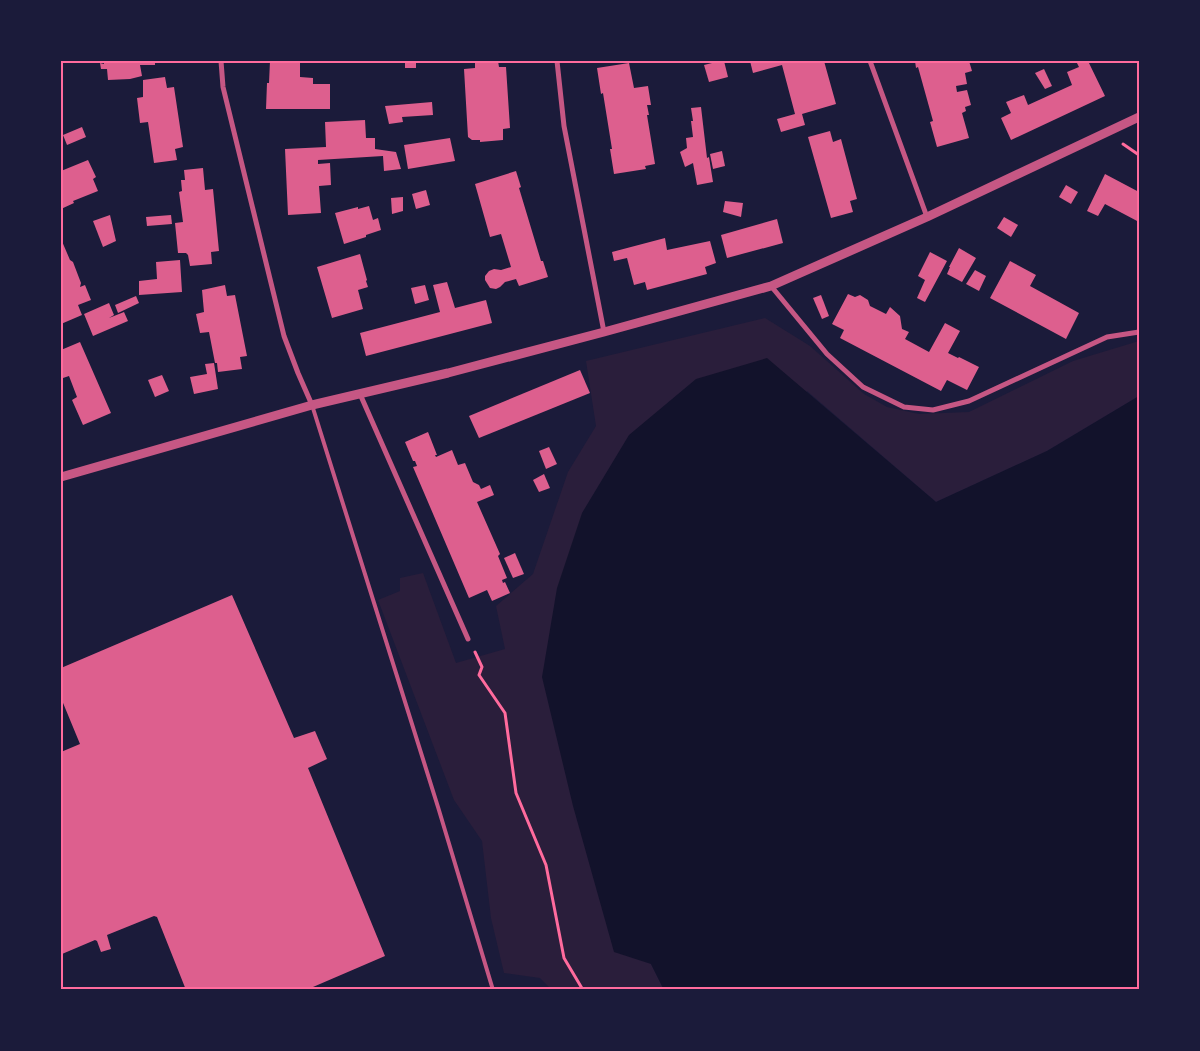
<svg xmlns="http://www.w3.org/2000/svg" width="1200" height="1051" font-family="'Exo 2',sans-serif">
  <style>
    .green { fill: #2a1e3b }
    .water { fill: #12122b }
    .building { fill: #dd5f8e }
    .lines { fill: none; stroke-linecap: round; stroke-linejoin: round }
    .path { stroke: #ff6b9d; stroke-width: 3 }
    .service { stroke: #c65784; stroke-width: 4 }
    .minor { stroke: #c65784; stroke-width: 5 }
    .tertiary { stroke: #c65784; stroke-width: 9 }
    .neatline { fill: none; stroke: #ff6b9d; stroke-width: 2 }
  </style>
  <rect width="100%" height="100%" fill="#1b1b3a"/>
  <!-- green -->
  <path class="green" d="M765 318 810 346 864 394 887 407 919 414 969 412 1073 361 1139 341V396L1047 451 936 502 807 391 651 964 664 990H552L540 978 504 973 491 918 482 841 454 800 378 600 400 591V578L423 573 456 663 505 649 496 606 533 574 568 472 596 426 586 361Z"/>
  <!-- water -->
  <path class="water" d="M767 358 936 502 1047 451 1139 396V990H664L651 964 614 952 573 806 542 677 557 588 582 513 629 435 696 379Z"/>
  <!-- building -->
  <g class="building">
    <path d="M104 61H155V65H140L142 76 130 79 108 80 107 69H101L100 63 104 64Z"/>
    <path d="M270 61H300V77L313 78V84H330V109H266L267 83H269Z"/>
    <rect x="405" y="61" width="11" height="7"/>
    <path d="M475 61H498L499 67H506L510 128 503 129V140L480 142V140H472L468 137 464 69 475 68Z"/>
    <path d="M720 61H724L728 77 709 82 704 65Z"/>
    <path d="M750 61H824L836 104 802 114 805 125 781 132 777 119 795 114 782 65 753 73Z"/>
    <path d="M915 61H969L972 71 965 73 967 84 956 86 957 92 967 90 971 105 965 107 966 111 962 113 969 138 937 147 930 122 933 121 918 67 916 68Z"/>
    <path d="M1076 61H1088L1105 96 1011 140 1001 118 1011 113 1006 102 1024 95 1028 105 1072 85 1067 72 1079 67Z"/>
    <path d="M629 63 634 88 648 86 651 105H647L649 115H647L655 164 645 166 646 169 614 174 610 149H612L603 93 601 94 597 68Z"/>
    <path d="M1044 69 1052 86 1045 89 1035 73Z"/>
    <path d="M165 77 167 88 174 87 183 147 175 149 177 160 154 163 148 122 140 123 137 98 143 97V80Z"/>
    <path d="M432 102 433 115 402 117 403 122 389 124 385 106Z"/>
    <path d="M701 107 707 158 709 157 713 182 697 185 693 163 685 167 680 152 687 148 686 138 693 137 691 121H693L691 108Z"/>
    <path d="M365 120 366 138H375V149L396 152 401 169 384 171 383 156 318 160V164L330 163 331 185 319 186 321 213 288 215 285 149 326 147 325 122Z"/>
    <path d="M82 127 86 137 67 145 63 135Z"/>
    <path d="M830 131 833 142 841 139 857 199 850 201 853 212 831 218 808 137Z"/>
    <path d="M450 138 455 161 408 169 404 145Z"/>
    <path d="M722 151 725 166 713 169 710 154Z"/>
    <path d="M88 160 96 177 93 179 98 191 73 201 74 203 61 209V171Z"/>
    <path d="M203 168 205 190 213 189 219 251 211 252 212 264 190 266 188 255 186 253H178L175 223 183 222 179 192 182 191 181 180H185L184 170Z"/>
    <path d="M516 171 521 187 519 188 541 261H543L548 277 519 286 516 279 505 282 500 287 496 289 490 288 485 280V276L489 271 494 269 501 270 511 267 501 234 490 237 475 184Z"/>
    <path d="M1105 174 1139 192V222L1105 204 1098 216 1087 211Z"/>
    <path d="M1066 185 1078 192 1071 204 1059 197Z"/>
    <path d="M426 190 430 205 416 209 412 194Z"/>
    <path d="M403 197V211L392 214 391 198Z"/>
    <path d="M725 201 743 203 741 217 723 212Z"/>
    <path d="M369 206 373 220 378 218 381 230 366 235V237L344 244 335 213 358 207V209Z"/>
    <path d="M110 215 116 241 103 247 93 221Z"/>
    <path d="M171 215 172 224 147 226 146 217Z"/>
    <path d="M1004 217 1018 225 1011 237 997 228Z"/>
    <path d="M777 219 783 243 727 258 721 235Z"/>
    <path d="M665 238 667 250 710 241 716 263 705 267 707 274 647 290 645 282 634 285 627 258 614 261 612 252Z"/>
    <path d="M61 239 70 260 73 262 81 283 80 287 85 285 91 300 78 305 82 315 61 324Z"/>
    <path d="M959 248 976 258 962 282 947 274 950 267H949Z"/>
    <path d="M930 252 947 261 925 302 917 298 925 280 918 276Z"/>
    <path d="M360 254 367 280 366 281 368 287 358 290 363 309 332 318 317 267Z"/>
    <path d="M180 260 182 292 139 295V281L157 279 156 262Z"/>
    <path d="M1010 261 1036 275 1030 286 1079 313 1066 339 990 298Z"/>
    <path d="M975 270 986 276 979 291 966 284Z"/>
    <path d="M447 282 455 308 486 300 492 323 366 356 360 333 440 312 433 285Z"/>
    <path d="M225 285 227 296 235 295 247 356 240 357 242 369 218 372 217 363H215L209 332 200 333 196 314 204 312 202 290Z"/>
    <path d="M425 285 429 300 415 304 411 288Z"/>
    <path d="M848 294 855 297 860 295 868 300 870 306 886 314 890 307 900 316 902 329 909 332 905 339 929 352 945 323 960 331 948 353 958 358 959 357 979 367 967 390 947 380 941 391 840 338 844 330 832 324Z"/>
    <path d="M821 295 829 316 822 319 813 298Z"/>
    <path d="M136 296 139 303 118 313 115 305Z"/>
    <path d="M109 303 114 315 109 318 124 312 128 321 93 336 84 314Z"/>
    <path d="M80 342 111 413 83 425 72 400 77 397 69 376 63 378 61 373V350Z"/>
    <path d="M214 363 218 389 194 394 190 377 207 374 205 364Z"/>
    <path d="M580 370 590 393 479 438 469 416Z"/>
    <path d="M162 375 169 391 155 397 148 380Z"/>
    <path d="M428 432 437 455H435L436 457 452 450 458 465 465 463 473 482 479 485 481 489 490 485 494 495 477 502 500 554 498 556 507 578 502 580 503 583 505 582 510 593 492 601 487 590 469 598 413 467 417 466 415 461H413L405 442Z"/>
    <path d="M549 447 557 464 546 469 539 451Z"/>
    <path d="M544 474 550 488 539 492 533 480Z"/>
    <path d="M515 553 524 574 513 578 504 558Z"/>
    <path d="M232 595 294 738 315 731 327 759 308 768 385 956 306 990H186L157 917 154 916 107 935 111 949 101 952 97 941 95 940 62 954 61 953V752L80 744 61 698V668Z"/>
  </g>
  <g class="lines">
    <!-- path -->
    <g class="path">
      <path d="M1123 144 1139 155"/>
      <path d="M475 652 482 667 479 675 505 713 516 793 546 865 564 958 583 990"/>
    </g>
    <!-- service -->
    <path class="service" d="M312 405 438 807 493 990"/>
    <!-- minor -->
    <g class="minor">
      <path d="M221 61 223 87 284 336 298 373 312 405"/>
      <path d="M557 61 564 126 604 332"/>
      <path d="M870 61 927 217"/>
      <path d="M771 286 827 354 863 387 904 407 933 410 969 401 1107 337 1139 332"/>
      <path d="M360 394 468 639"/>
    </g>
    <!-- tertiary -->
    <path class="tertiary" d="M61 477 312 405 448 373 604 332 771 286 927 217 1139 117"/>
  </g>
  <!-- border -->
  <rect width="1200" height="1051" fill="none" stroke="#1b1b3a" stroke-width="125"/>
  <rect x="62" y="62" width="1076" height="926" class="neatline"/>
</svg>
